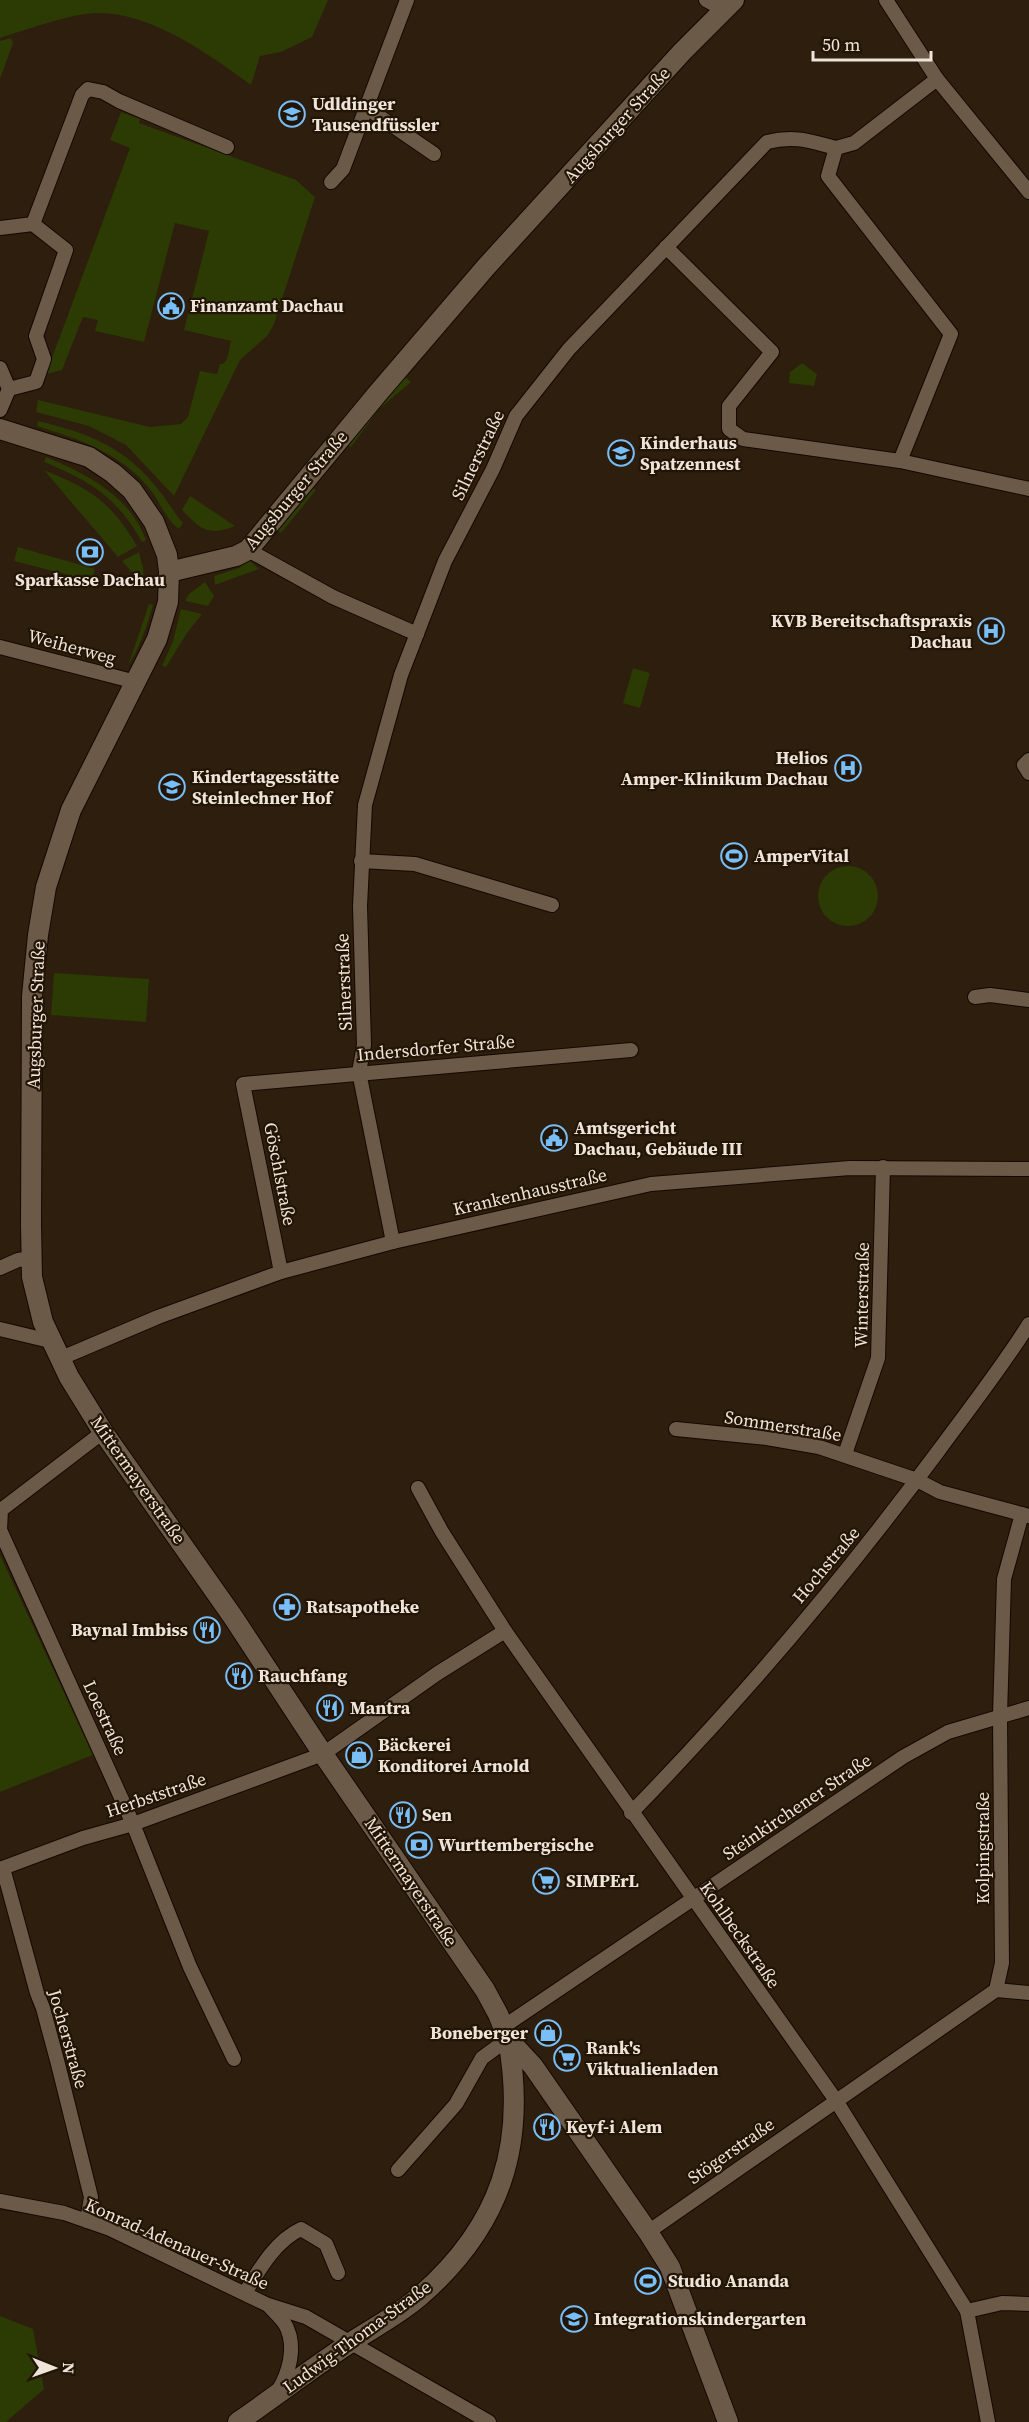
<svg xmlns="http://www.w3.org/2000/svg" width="1029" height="2422" font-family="'Source Serif 4',serif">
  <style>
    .green { fill: #2c3a03 }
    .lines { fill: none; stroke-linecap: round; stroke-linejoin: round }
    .minor-casing { stroke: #140800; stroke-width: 16 }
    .secondary-casing { stroke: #140800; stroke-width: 22 }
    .minor { stroke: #6b5a48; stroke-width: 14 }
    .secondary { stroke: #6b5a48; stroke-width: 20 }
    .labels { text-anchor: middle; stroke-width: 4.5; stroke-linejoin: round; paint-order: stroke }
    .poi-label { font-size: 18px; font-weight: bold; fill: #eee4d9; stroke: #231505; text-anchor: start }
    .street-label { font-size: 18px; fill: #eee4d9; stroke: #231505 }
  </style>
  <rect width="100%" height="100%" fill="#2d1e0e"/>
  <!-- green -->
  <g class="green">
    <path d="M0 0H328L312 37 281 52 260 56 251 85C205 52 143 6 85 14 56 19 28 29 0 38Z"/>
    <path d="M11 38 13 43 0 79V41Z"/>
    <path d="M121 112 140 119 139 123 296 180 315 197 274 324 268 335 240 360 174 496 126 445 89 426 36 412 38 400 150 427 181 424 188 417 200 371 217 374 220 364H223L227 359 231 341 184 330 209 231 175 223 144 342 95 331 98 320 83 317 62 370 46 374 130 148 110 140Z"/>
    <path d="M802 363 817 374 814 386 789 383 790 372Z"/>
    <path d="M404 376 411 382 379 409 351 447 347 444Z"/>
    <path d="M38 421C89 433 125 447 158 489 167 500 174 513 183 523L179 529C166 520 159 500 149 488 121 453 78 439 37 426Z"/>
    <path d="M46 457C87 474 130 496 146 540L142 542C117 497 90 481 44 462Z"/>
    <path d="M44 470C92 490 110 501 137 546L118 557Z"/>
    <path d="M312 487 316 490 281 533 277 530Z"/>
    <path d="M190 496 235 526C207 537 201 529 182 510Z"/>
    <path d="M18 547 95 569 92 581 14 561Z"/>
    <path d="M139 552 143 568 145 587 122 561Z"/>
    <path d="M249 560 259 569 215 585 214 576 239 568Z"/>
    <path d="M205 582 214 596 208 606 185 601 189 594Z"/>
    <path d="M149 604 153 605C147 626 140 647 128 666Z"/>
    <path d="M181 609 202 614 187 633 166 667 162 666 173 641Z"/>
    <path d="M633 668 650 673 640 708 623 703Z"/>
    <circle cx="848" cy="896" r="30"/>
    <path d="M54 973 149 979 146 1022 51 1015Z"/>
    <path d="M0 1555 93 1755 0 1792Z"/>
    <path d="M0 2316 33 2329 44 2389 6 2422H0Z"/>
  </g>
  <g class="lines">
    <!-- minor casing -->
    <g class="minor-casing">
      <g id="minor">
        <path d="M706 0 723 9"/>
        <path d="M886 0 937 79 1029 192"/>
        <path d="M367 108 434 154"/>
        <path d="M836 148 828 176 951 334 900 461"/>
        <path d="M836 148 854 143 937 79"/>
        <path d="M331 182 343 169 407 0"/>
        <path d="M0 228 33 224"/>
        <path d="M666 247 772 352 729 406V429L743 439 900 461 1029 489"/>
        <path d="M0 368 9 389 36 382 44 359 36 336 66 250 33 224 82 95 88 89 103 92 119 101 227 147"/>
        <path d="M0 410 9 389"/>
        <path d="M248 550 333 597 417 634"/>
        <path d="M0 647 136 682"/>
        <path d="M1029 760 1024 765 1029 773"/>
        <path d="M361 861 415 864 552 905"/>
        <path d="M975 997 990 995 1029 1000"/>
        <path d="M393 1242 359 1072 364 1045 360 906 365 805 401 675 445 561 493 469 516 416 569 349 767 142C794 135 810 141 836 148"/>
        <path d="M0 1268 18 1260 31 1258"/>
        <path d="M281 1272 243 1084 631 1050"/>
        <path d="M0 1329 50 1341"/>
        <path d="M59 1359 158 1317 281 1272 393 1242 651 1184 850 1168 1029 1169"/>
        <path d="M676 1429 767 1438 819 1447 917 1480 940 1492 1029 1516"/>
        <path d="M103 1432 1 1510 0 1530 133 1824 190 1967 234 2059"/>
        <path d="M845 1454 878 1358 883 1167"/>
        <path d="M418 1488 442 1532 505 1631 835 2099 967 2311 988 2422"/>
        <path d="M631 1813C742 1699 845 1577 939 1450 970 1408 1002 1367 1029 1324"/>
        <path d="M3 1868 37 1993 43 2008 58 2064 91 2197 87 2221"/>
        <path d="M0 1869 83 1838 133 1824 323 1754 438 1673 505 1631"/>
        <path d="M996 1990 1029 1993"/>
        <path d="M503 2027 903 1757 948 1732 1029 1708"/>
        <path d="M398 2170 456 2104 482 2058 508 2039"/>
        <path d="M0 2201 64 2213 110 2229 268 2305 306 2317 489 2422"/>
        <path d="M648 2232 996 1990 1002 1963 1000 1716 1004 1579 1022 1514"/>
        <path d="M245 2293C259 2270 275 2241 301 2229L326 2244 338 2273"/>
        <path d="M269 2306C275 2313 284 2320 287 2328 296 2348 289 2373 278 2391"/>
        <path d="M967 2311 1002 2303 1029 2304"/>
      </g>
    </g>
    <!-- secondary casing -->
    <g class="secondary-casing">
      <g id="secondary">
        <path d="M0 429 89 457 113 473 132 490 154 522 167 555 169 572 168 602 157 639 71 810 46 887 38 935 32 996 31 1224 32 1277 43 1322 69 1377 103 1432 233 1617 323 1754 485 1990 498 2014 508 2039 533 2066 648 2232 670 2267 728 2422"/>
        <path d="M169 572 236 556 248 550 378 393 486 267 682 52 734 0"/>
        <path d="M238 2422C276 2396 312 2368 350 2343 373 2328 398 2315 419 2297 501 2226 527 2145 508 2039"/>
      </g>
    </g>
    <!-- minor -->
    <use href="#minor" class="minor"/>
    <!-- secondary -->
    <use href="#secondary" class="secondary"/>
  </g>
  <!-- icons -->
  <defs>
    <g id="school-ring" transform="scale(1.35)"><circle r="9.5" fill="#231505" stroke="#78bff8" stroke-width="1.5"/><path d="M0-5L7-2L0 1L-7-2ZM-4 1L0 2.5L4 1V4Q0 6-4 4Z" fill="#78bff8"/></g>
    <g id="civic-ring" transform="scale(1.35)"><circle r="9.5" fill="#231505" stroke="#78bff8" stroke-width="1.5"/><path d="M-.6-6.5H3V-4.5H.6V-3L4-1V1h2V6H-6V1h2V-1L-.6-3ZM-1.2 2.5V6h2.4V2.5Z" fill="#78bff8"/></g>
    <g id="bank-ring" transform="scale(1.35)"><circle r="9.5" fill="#231505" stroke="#78bff8" stroke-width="1.5"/><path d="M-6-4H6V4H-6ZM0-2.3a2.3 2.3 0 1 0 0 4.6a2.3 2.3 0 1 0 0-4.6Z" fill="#78bff8"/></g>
    <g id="hospital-ring" transform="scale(1.35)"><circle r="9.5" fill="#231505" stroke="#78bff8" stroke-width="1.5"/><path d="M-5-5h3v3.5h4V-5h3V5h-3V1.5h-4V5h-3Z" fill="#78bff8"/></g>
    <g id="stadium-ring" transform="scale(1.35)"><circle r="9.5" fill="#231505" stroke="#78bff8" stroke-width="1.5"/><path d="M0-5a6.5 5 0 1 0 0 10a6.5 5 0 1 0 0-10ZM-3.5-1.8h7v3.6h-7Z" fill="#78bff8"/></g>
    <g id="pharmacy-ring" transform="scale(1.35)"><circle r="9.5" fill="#231505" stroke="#78bff8" stroke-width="1.5"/><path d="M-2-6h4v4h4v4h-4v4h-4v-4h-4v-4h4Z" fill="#78bff8"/></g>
    <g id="restaurant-ring" transform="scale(1.35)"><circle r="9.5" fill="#231505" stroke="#78bff8" stroke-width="1.5"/><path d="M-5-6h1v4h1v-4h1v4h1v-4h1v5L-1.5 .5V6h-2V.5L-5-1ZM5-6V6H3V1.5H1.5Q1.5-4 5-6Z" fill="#78bff8"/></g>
    <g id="shop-ring" transform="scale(1.35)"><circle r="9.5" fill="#231505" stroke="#78bff8" stroke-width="1.5"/><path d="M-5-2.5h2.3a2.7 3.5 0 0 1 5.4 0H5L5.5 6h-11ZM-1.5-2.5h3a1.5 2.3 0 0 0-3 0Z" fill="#78bff8"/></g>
    <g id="supermarket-ring" transform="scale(1.35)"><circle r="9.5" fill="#231505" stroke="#78bff8" stroke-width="1.5"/><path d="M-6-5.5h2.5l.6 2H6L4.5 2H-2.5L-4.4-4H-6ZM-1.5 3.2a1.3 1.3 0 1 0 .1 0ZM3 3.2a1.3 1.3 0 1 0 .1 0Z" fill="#78bff8"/></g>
  </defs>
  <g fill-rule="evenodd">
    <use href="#school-ring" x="292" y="114"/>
    <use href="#civic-ring" x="171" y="306"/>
    <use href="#school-ring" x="621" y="453"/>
    <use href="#bank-ring" x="90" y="552"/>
    <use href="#hospital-ring" x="991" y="631"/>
    <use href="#hospital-ring" x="848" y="768"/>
    <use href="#school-ring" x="172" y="787"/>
    <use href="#stadium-ring" x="734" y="856"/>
    <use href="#civic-ring" x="554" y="1138"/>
    <use href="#pharmacy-ring" x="287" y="1607"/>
    <use href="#restaurant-ring" x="207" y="1630"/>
    <use href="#restaurant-ring" x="239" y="1676"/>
    <use href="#restaurant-ring" x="330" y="1708"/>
    <use href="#shop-ring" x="359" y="1755"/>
    <use href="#restaurant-ring" x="403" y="1815"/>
    <use href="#bank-ring" x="419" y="1845"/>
    <use href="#supermarket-ring" x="546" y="1881"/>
    <use href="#shop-ring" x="548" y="2033"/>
    <use href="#supermarket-ring" x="567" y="2058"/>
    <use href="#restaurant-ring" x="547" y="2127"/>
    <use href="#stadium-ring" x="648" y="2281"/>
    <use href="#school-ring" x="574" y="2319"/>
  </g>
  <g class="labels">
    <!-- poi labels -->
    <g class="poi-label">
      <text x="312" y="110">Udldinger<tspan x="312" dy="21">Tausendfüssler</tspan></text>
      <text x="190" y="312">Finanzamt Dachau</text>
      <text x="640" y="449">Kinderhaus<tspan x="640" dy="21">Spatzennest</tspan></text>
      <text x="90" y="586" text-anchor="middle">Sparkasse Dachau</text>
      <text x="972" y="627" text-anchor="end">KVB Bereitschaftspraxis<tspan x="972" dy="21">Dachau</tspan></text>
      <text x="828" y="764" text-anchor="end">Helios<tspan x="828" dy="21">Amper-Klinikum Dachau</tspan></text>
      <text x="192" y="783">Kindertagesstätte<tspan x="192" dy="21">Steinlechner Hof</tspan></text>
      <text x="754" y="862">AmperVital</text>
      <text x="574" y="1134">Amtsgericht<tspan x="574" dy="21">Dachau, Gebäude III</tspan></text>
      <text x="306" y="1613">Ratsapotheke</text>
      <text x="188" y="1636" text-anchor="end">Baynal Imbiss</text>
      <text x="258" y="1682">Rauchfang</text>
      <text x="350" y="1714">Mantra</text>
      <text x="378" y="1751">Bäckerei<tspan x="378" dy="21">Konditorei Arnold</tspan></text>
      <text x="422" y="1821">Sen</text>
      <text x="438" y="1851">Wurttembergische</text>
      <text x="566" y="1887">SIMPErL</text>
      <text x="528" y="2039" text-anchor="end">Boneberger</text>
      <text x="586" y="2054">Rank's<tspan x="586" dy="21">Viktualienladen</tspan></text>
      <text x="566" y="2133">Keyf-i Alem</text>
      <text x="668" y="2287">Studio Ananda</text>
      <text x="594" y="2325">Integrationskindergarten</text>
    </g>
    <!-- street labels -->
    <g class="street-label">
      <text transform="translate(617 125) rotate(-48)" y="6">Augsburger Straße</text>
      <text transform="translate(478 455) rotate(-64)" y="6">Silnerstraße</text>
      <text transform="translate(296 490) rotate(-50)" y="6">Augsburger Straße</text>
      <text transform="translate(72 647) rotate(15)" y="6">Weiherweg</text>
      <text transform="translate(344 982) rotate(-92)" y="6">Silnerstraße</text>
      <text transform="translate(36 1015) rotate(-88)" y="6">Augsburger Straße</text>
      <text transform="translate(436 1048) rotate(-5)" y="6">Indersdorfer Straße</text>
      <text transform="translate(280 1174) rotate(79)" y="6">Göschlstraße</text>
      <text transform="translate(530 1192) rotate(-13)" y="6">Krankenhausstraße</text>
      <text transform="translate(862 1295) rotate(-89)" y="6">Winterstraße</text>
      <text transform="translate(783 1426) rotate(9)" y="6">Sommerstraße</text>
      <text transform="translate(138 1480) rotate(55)" y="6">Mittermayerstraße</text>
      <text transform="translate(826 1565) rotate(-50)" y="6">Hochstraße</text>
      <text transform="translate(105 1718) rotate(65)" y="6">Loestraße</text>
      <text transform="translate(156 1795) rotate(-19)" y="6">Herbststraße</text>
      <text transform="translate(797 1807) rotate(-34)" y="6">Steinkirchener Straße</text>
      <text transform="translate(983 1848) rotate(-90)" y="6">Kolpingstraße</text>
      <text transform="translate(411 1882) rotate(56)" y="6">Mittermayerstraße</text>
      <text transform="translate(740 1935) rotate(55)" y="6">Kohlbeckstraße</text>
      <text transform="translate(68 2039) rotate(74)" y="6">Jocherstraße</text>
      <text transform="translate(731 2151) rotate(-35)" y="6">Stögerstraße</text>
      <text transform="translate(177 2244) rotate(24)" y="6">Konrad-Adenauer-Straße</text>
      <text transform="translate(357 2337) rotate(-36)" y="6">Ludwig-Thoma-Straße</text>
    </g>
  </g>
  <!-- north arrow -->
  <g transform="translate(54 2368) rotate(91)" stroke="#231505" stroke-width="4.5" paint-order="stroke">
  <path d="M0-4.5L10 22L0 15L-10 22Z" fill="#eee4d9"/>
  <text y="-9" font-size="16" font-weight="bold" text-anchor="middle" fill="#eee4d9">N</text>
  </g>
  <!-- scale -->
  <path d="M813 51v9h118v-9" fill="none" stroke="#eee4d9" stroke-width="3"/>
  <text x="822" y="51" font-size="18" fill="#eee4d9" stroke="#231505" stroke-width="4.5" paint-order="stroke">50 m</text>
</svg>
